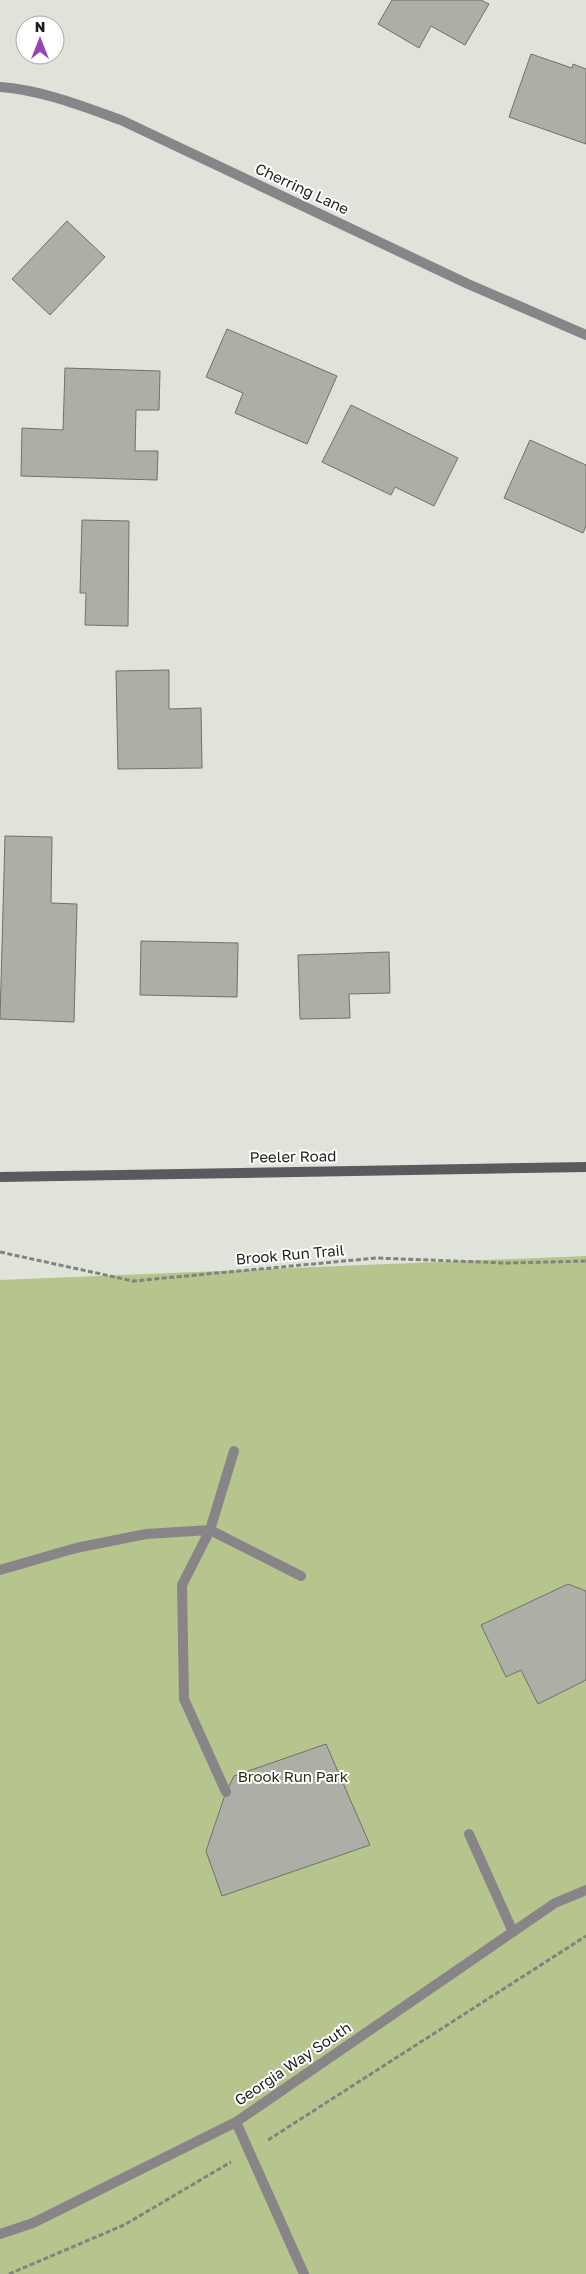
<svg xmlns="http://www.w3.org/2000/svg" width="586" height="2274" font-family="'Golos Text',sans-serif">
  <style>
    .green { fill: #b5c58d }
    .building { fill: #adafa7; stroke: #6f716a }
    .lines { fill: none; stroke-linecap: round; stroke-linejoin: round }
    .path { stroke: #81837d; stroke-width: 3; stroke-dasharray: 5 2.5; stroke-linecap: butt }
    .lane { stroke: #878588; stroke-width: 10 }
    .street { stroke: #878588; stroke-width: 10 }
    .secondary { stroke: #5c595e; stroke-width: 10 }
    .labels { text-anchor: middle; stroke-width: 4; stroke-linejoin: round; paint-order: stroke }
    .street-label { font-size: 15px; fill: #1f201d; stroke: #fff }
    .park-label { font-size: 15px; fill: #29320a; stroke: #fff }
  </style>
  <rect width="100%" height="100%" fill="#e0e3da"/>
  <!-- green -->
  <path class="green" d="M586 1256V2274H0V1280Z"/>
  <!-- building -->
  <g class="building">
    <path d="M392 0H481L489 4 465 45 431 26 419 48 378 24Z"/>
    <path d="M531 54 572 68 573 64 586 69V144L509 117Z"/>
    <path d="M67 221 105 257 50 315 12 279Z"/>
    <path d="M227 329 337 376 307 444 235 413 243 393 206 377Z"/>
    <path d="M65 368 160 371 159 410H136L135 451H158L157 480 21 476 22 428 63 430Z"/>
    <path d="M351 405 458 458 434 506 395 487 391 495 322 462Z"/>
    <path d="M530 440 586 465V526L583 533 504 498Z"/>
    <path d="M82 520 129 521 128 626 85 625 86 593H80Z"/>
    <path d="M169 670V709L201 708 202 768 118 769 116 671Z"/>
    <path d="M5 836 52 837 51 903 77 904 74 1022 0 1019Z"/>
    <path d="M141 941 238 943 237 997 140 995Z"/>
    <path d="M389 952 390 993 349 994 350 1018 300 1019 298 955Z"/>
    <path d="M568 1584 586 1591V1680L538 1704 521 1670 506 1677 481 1625Z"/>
    <path d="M326 1744 370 1845 222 1896 206 1851 226 1792 234 1776Z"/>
  </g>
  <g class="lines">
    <!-- path -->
    <g class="path">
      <path d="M0 1252 133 1281 376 1258 506 1263 586 1261"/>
      <path d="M268 2140 586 1936"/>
      <path d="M9 2274 124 2225 231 2162"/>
    </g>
    <!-- lane -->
    <g class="lane">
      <path d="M234 1451 210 1530 301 1576"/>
      <path d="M210 1530 182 1585 184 1699 226 1792"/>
      <path d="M0 1570 76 1548 146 1534 210 1530"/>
      <path d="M469 1834 513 1932"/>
      <path d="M236 2122 304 2274"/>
    </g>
    <!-- street -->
    <g class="street">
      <path d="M0 87C42 90 82 106 121 120L468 284 586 335"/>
      <path d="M0 2234 33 2223 236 2122 555 1903 586 1890"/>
    </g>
    <!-- secondary -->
    <path class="secondary" d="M0 1177 586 1167"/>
  </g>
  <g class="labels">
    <!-- street labels -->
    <g class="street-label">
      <text transform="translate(302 189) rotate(25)" y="5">Cherring Lane</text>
      <text transform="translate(293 1157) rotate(-1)" y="5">Peeler Road</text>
      <text transform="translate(290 1255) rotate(-5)" y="5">Brook Run Trail</text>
      <text transform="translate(293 2064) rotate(-34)" y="5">Georgia Way South</text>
    </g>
    <!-- park labels -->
    <g class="park-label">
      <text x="293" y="1782">Brook Run Park</text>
    </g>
  </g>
  <!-- north arrow -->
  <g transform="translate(40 40)"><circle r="24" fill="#ffffff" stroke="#a5a6a5"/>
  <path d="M0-4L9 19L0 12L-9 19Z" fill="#9246b8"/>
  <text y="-8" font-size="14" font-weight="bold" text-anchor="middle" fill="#1f201d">N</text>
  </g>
</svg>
